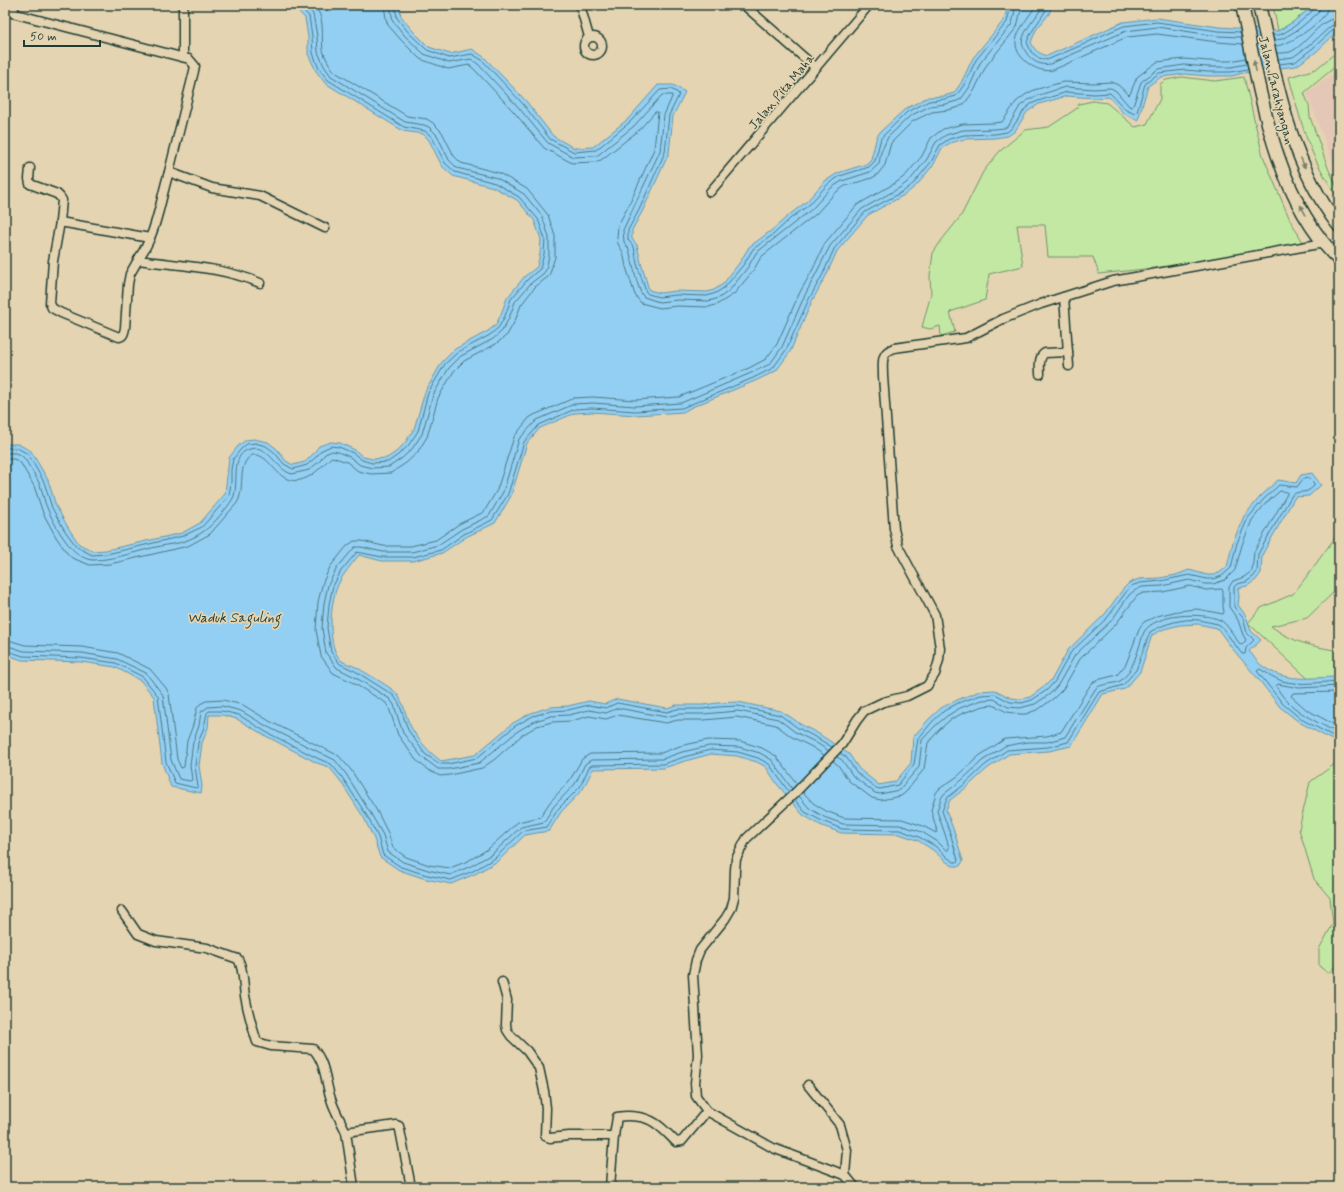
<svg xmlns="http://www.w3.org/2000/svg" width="1344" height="1192" font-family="Mynerve,sans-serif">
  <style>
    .built { fill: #e4c7b6 }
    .green { fill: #c2e8a3; stroke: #70926c }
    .water { fill: #93cff3; stroke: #6595a7 }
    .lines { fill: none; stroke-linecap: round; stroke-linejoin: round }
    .shore { stroke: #4d7780; stroke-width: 1 }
    .minor-casing { stroke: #1f3d34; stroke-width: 11 }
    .secondary-casing { stroke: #1f3d34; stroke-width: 15 }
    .minor { stroke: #e5d4b1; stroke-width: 8 }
    .secondary { stroke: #e5d4b1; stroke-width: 12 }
    .oneway { fill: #78816c }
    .labels { text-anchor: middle; stroke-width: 3.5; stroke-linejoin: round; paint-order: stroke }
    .street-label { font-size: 13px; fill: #1f3d34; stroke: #e5d4b1 }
    .water-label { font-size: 14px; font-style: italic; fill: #25443e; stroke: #e5d4b1 }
  </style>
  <rect width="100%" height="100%" fill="#e5d4b1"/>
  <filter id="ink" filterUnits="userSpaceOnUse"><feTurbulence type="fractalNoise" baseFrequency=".025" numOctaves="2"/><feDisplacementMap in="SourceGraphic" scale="8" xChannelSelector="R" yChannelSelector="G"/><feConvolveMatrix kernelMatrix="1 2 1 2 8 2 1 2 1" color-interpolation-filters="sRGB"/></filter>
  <g filter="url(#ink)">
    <!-- built -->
    <path class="built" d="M1337 71H1339V179L1307 93Z"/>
    <!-- green -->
    <g class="green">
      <path d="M1273 5H1314L1293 22 1278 31Z"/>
      <path d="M1339 50V66H1336L1304 93 1309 105 1310 117 1328 168 1339 191V200C1330 185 1320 170 1313 154 1302 129 1296 103 1289 77L1316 69Z"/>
      <path d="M1182 77 1215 81 1244 77 1263 156 1290 220 1304 244 1171 266 1099 274 1093 257H1048L1045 225H1017L1023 266 989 274 985 300 950 312 955 332 941 336 940 326 930 329 922 327 931 294 930 276 933 253 941 241 961 216 983 172 999 152 1025 130 1049 127 1076 109 1079 104 1093 101 1107 103 1135 127 1147 124 1160 99V84L1166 80Z"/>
      <path d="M1339 532V587L1307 618 1271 626C1293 643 1312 646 1339 651V691L1317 687 1248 623 1261 608 1293 594 1307 576Z"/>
      <path d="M1339 761V963L1328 973 1319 966V949L1333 924 1330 898 1314 879 1299 829 1310 782Z"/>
    </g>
    <!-- water -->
    <path class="water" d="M291 5H399L401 16 412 30 429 47 450 54 472 49 484 57 526 101 553 136 574 148 593 147 628 119 658 85H673L685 92 673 116 669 153 642 212 632 230V239L637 245 641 263 649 290 660 293 676 291 707 292 714 290 723 284 740 262 749 247 772 230 789 215 806 202 825 181 838 173 866 164 871 159 877 136 881 131 905 109 928 97 944 96 954 93 961 83 973 58 1004 20 1008 5H1052L1049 14 1036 30 1031 42C1034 50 1038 53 1047 56L1123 22 1157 18 1219 27 1278 31 1293 22 1314 5H1339V33H1336L1316 52 1296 66 1243 73 1232 76H1208L1185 74 1161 77 1148 86 1138 120 1124 114 1109 97 1094 98 1067 96 1039 104 1027 112 1015 131 1008 136 995 138 965 139 950 143 942 148 934 164 917 185 906 194 868 215 837 251 826 276 812 301 790 352 776 371 755 381 692 407 683 412 636 415 592 412 575 413 540 428 527 443 511 496 495 523 466 537 442 553 413 561H382L359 555C351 565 343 574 338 585 330 602 326 649 342 661 346 664 352 665 356 667 364 672 393 688 397 694 405 704 405 716 411 727 418 740 430 753 441 761L475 755 513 723 531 713 550 707 568 706 589 701 605 704 617 699 667 708 676 705H703L718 703 738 702 781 711 792 718 800 724 819 734 849 754 859 769 879 785 895 782 911 763 913 737 929 719 941 708 957 700 980 691 995 690 1011 698 1021 699 1030 697 1045 686 1052 679 1068 650 1105 614 1123 589 1129 583 1139 579 1160 578 1176 575 1189 570 1207 575H1213L1219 573 1227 567 1233 542 1244 516 1260 497 1278 480 1296 483 1301 475 1312 473 1321 485 1309 496 1295 497 1262 555 1261 573 1256 580 1247 586 1238 588 1239 597 1238 605 1246 616 1251 631 1261 640 1249 651C1253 655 1256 661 1261 665 1286 684 1310 677 1339 677V740H1332L1299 722 1280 707 1259 680 1231 647 1217 628 1198 624 1180 625 1164 629 1152 635 1140 672 1125 689 1103 694 1071 746 1049 751 1009 754 988 768 967 787 950 800 946 810 955 834 963 861 960 866H953L945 861 933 850 917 840 899 834 841 833 820 825 803 815 777 784 766 767 757 762 737 756 711 754 685 761 664 768 593 769 583 789 561 812 549 831 525 835 498 861 475 874 451 884 426 879 399 870 380 857 374 839 364 818 339 779 329 767 317 763 264 735 237 719 222 715H209L208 728 202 743 199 766 202 786 201 793 171 787 162 763 154 697 141 681 115 667 81 662 22 660 5 654V444H18L31 451 48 480 56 506 69 529 79 544 93 551 106 550 182 533 200 523 225 494 229 458 238 446 246 440 254 439 268 442 277 449 286 461 293 465 305 462 313 454 319 446 331 442 340 443 355 450 363 457 373 459 387 458 396 452 405 443 414 429 425 392 442 362 455 349 488 331 496 325 501 314 507 298 525 276 537 267 540 254 541 239 534 220 517 200 493 187 453 176 442 166 429 140 423 134 403 131 325 83 316 71 308 54V37L305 18Z"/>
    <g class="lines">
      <!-- shore -->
      <g class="shore">
        <path d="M384 5 386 19 388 25 401 40 420 59 448 69 469 65 474 69 514 112 544 148 572 163 594 162 601 160 638 131 655 112H658L654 149 629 205 618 225 617 238 618 244 623 252 626 267 635 295 641 303 660 308 677 306 709 307 718 304 734 294 753 271 761 257 816 214 835 193 845 186 872 178 877 175 885 165 891 143 913 121 932 112 948 110 959 107 964 104 974 91 986 66 1017 27 1022 5"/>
        <path d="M390 5 393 21 405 36 424 54 449 63 471 59 478 64 519 108 548 143 573 157 594 156 598 155 634 126 662 95H672V97L664 115 660 151 623 230 624 242 629 249 637 282 641 293 644 297 659 302 677 300 709 301 719 298 729 291 748 267 756 253 812 209 831 188 842 181 870 172 879 164 881 152 888 137 910 116 930 106 946 104 957 101 961 99 969 88 980 63 1012 24 1016 5"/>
        <path d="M395 5 397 18 409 33 427 50 449 58 472 54 482 60 523 104 550 139 574 152 596 150 630 122 660 90 671 89 678 93 679 95 669 115 665 152 639 210 628 230V240L634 247 637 264 646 292 648 294 659 297 676 295 707 296 716 293 725 287 744 264 753 249 774 234 791 218 809 205 828 184 840 176 869 167 875 161 881 138 907 112 929 101 945 99 956 96 964 85 976 60 1007 22 1011 5"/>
        <path d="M1036 5C1025 25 1001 43 1029 64 1036 69 1045 72 1053 70L1127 37 1157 34 1218 42 1243 44"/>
        <path d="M1043 5C1037 19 1024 27 1022 43 1025 55 1036 67 1050 64L1126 31 1157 27 1218 36 1241 37"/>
        <path d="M1048 5C1043 18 1032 28 1027 42L1031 52 1039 58 1047 60 1082 45 1105 34 1124 26 1157 22 1218 31 1240 32"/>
        <path d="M1273 35C1274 35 1278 35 1279 35 1287 33 1315 12 1316 5"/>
        <path d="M1274 40 1282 39 1299 29 1318 13 1321 5"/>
        <path d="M1275 46C1288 46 1318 25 1325 14 1327 11 1327 8 1327 5"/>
        <path d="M1277 53C1281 53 1286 53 1290 52 1307 45 1320 17 1339 18"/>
        <path d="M1278 59 1293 57 1310 45 1331 26 1339 24"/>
        <path d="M1279 64 1295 62 1313 48 1333 30 1339 29"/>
        <path d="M5 448H17L28 454 44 482 52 508 65 531 77 547 92 555 107 554 183 536 202 527 229 496 231 483V470L233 459 241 449 247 444 255 443 266 446 274 452 284 464 293 469 307 465 316 457 322 450 331 446 339 447 353 453 362 460 372 463 388 462 398 455 408 446 418 431 428 393 445 364 458 352 490 335 499 327 505 316 511 299 528 279 540 269 544 254 545 239 538 219 519 197 495 183 455 172 445 163 432 137 425 131 404 127 328 80 319 69 313 53 312 36 309 16 297 5"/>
        <path d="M5 453C12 453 17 452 22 456 26 459 27 463 29 466 33 472 37 478 40 485 43 493 44 502 48 510 56 527 72 559 93 560 116 560 139 550 161 546 169 544 178 544 185 541 191 539 199 535 204 531 212 526 227 508 232 500 241 486 228 455 250 449 268 443 276 470 292 474L309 470 320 461 325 454 332 451 338 452 350 457 360 465 372 468 389 467 401 459 412 449 422 434 433 395 449 368 461 356 493 339 502 331 509 318 515 302 531 283 543 274 546 270 549 255V237L542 216 524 194 497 178 457 168 449 160 437 135 429 127 424 125 405 122 331 76 324 66 318 52 317 36 313 14 304 5"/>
        <path d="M5 459H14L20 462 34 486 43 513 56 537 67 553 72 558 90 565 110 564 188 546 210 534 237 503C246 488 236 465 252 455 269 453 273 475 290 480 302 483 315 474 323 465 327 462 328 459 332 457L347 462 358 471 371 474 391 473 406 463 417 453 427 437 438 398 454 371 464 361 496 344 507 335 515 321 521 305 535 287 549 276 555 257V236L548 215 527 189 499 173 461 163 454 156 442 132 433 123 427 119 407 116 335 72C330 66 325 58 323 50 321 35 326 16 313 5"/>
        <path d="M5 639 25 645 82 647 118 653 150 669 166 688 169 694 177 759 181 768 184 767 187 741 193 725 197 708 200 704 206 701 223 700 243 705 271 722 339 756 351 770 377 811 388 833 393 848 406 857 429 865 450 868 468 861 488 849 518 822 540 817 550 802 570 780 582 759 590 754 661 753 680 746 708 740 740 741 762 748 776 756 797 784"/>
        <path d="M5 645 24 651 82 653 117 659 146 673 163 695 171 760 179 779 190 781 192 780 190 765 193 742 199 726 201 712 208 707 222 706 241 711 268 727 335 760 346 774 371 814 383 835 388 852 403 862 428 870 450 875 471 866 492 854 521 827 544 822 554 806 575 784 585 764 591 760 662 759 682 752 709 746 739 747 760 753 772 760 792 789"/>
        <path d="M5 650 23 656 81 658 116 663 143 677 158 696 166 762 175 783 196 788 198 787 195 766 198 743 204 727 207 713 209 711H222L239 715 266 732 319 759 331 764 342 777 367 816 378 837 383 855 401 867 427 875 451 880 473 871 495 858 523 831 547 827 558 809 580 787 589 767 592 765 663 764 684 757 710 750 738 752 758 758 769 764 789 792"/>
        <path d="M1339 681C1320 682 1301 686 1282 681 1274 678 1267 673 1260 669L1257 671 1283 704 1301 719 1333 736H1339"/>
        <path d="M1339 686 1299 688 1278 684 1276 686C1288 709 1313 720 1334 731H1339"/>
        <path d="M1339 692 1293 693 1291 696 1307 710 1335 725H1339"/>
        <path d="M832 747 817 738 798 728 780 715 738 706 718 707 703 709H677L667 712 617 703 606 708 589 705 568 710 551 711 533 716 515 726 477 758 448 764H440L425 754 408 730 399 703 393 695 355 671 340 664 331 652 327 628 329 604 333 586 341 571 357 552 382 557H413L441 550 464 534 492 520 508 494 524 442 539 425 575 409 592 408 635 411 682 408 753 378 773 368 786 350 809 299 823 274 834 249 865 212 904 191 914 183 931 162 940 145 949 139 964 135 995 134 1007 132 1012 128 1025 109 1031 104 1038 101 1067 92 1094 94 1110 93 1126 110 1135 114 1137 112 1145 84 1159 73 1185 70 1208 72H1231L1248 69"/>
        <path d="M829 751 815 742 795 732 778 719 738 711 703 714H678L666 717 618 708 606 713 589 710 569 715 551 716 535 721 518 731 479 763 449 769H438L422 757 403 733 398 718 394 705 390 699 353 676 337 668 326 653 322 628 324 603 328 585 337 568 355 547H361L383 552H412L438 545 462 529 489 516 503 492 519 439 537 420 574 404 593 403 635 406 681 403 751 373 770 364 782 347 804 297 830 246 862 209 901 187 911 179 927 159 936 142 946 135 963 130 995 129 1005 128 1009 125 1020 106 1028 100 1036 96 1065 87 1094 89 1111 88 1116 91 1129 106 1132 107 1133 106 1141 82 1158 69 1184 65 1208 67H1231L1247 64"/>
        <path d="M824 755 812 747 792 737 776 725 737 717 704 720H678L666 723 618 715 606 719 589 716 571 721 552 722 537 726 522 735 495 759 482 768 450 775 440 776 428 770 416 760 398 735 389 708 386 703 350 681 333 673 321 656 316 630 318 602 323 582 330 567 347 546 354 541H362L383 546H411L436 540 459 524 484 512 497 490 514 437 529 418 534 415 574 398 593 397 635 400 679 397 749 368 766 359 777 344 799 294 813 269 825 243 857 205 897 182 906 175 922 156 931 138 943 129 963 124 994 123 1002 122 1016 102 1025 95 1034 90 1063 82 1094 83 1111 82 1118 85 1129 95 1130 94 1137 77 1157 62 1184 59 1208 61H1230L1246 58"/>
        <path d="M803 792 813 803 826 811 844 818 902 819 923 826 936 833 937 831 931 810 936 793 939 789 958 776 979 756 1005 739 1047 736 1061 732 1091 684 1097 680 1117 675 1126 664 1140 627 1144 622 1157 616 1178 611 1197 609 1223 614 1224 612 1223 606V590L1221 589 1206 590 1190 586 1163 592 1143 593 1137 596 1116 624 1080 659 1063 689 1054 698 1039 709 1026 714H1020L1007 712 993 705 984 706 963 713 950 720 939 730 928 743 924 769 906 792 901 796 881 800 872 798 849 781 838 765 833 761"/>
        <path d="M799 796 809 808 824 817 843 824 900 825 922 832 938 842 946 850H948L949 848 946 837 937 811 941 798 944 794 962 780 982 761 1005 746 1028 742H1047L1065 737 1096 688C1103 683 1112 685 1120 681 1133 673 1139 646 1144 632 1155 613 1203 612 1220 620 1227 623 1235 638 1240 644L1242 645 1246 640 1243 635 1238 620 1229 607V587L1233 581 1244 577 1252 571 1254 552 1287 494V492L1280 491 1266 503 1252 520 1242 545 1235 570 1225 580 1213 584H1205L1189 580 1162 586 1142 587 1134 591 1129 595 1112 620 1075 655 1058 685 1050 694 1035 704 1020 708 1008 707 994 699 982 700 960 708 947 716 935 726 922 740 919 767 899 790 880 794 875 793 853 776 842 760 837 757"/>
        <path d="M795 800 805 812 822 821 842 829 900 830 919 837 935 846 948 858 954 862H957L958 860 951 836 942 811 947 798 965 784 985 765 1007 750 1048 747 1068 742 1099 692 1123 685 1136 670 1150 632C1163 624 1183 618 1199 620 1205 621 1212 623 1218 624L1221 626 1242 654H1245L1246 648 1254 640 1247 633 1243 618 1234 607V587L1237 584 1246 582 1253 577 1257 572 1258 554 1292 495C1301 489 1304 496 1314 486V483L1309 478 1303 479 1297 487 1279 485 1263 500 1248 518 1237 543 1231 568 1222 576 1214 579H1207L1189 575 1161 581 1140 583 1131 586 1126 592 1108 617 1071 652 1055 681 1047 690 1032 700 1022 703 1010 702 995 694 981 695 958 703 944 711 932 722 918 739 914 764 898 785 880 789 876 788 857 773 846 757 840 753"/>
      </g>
      <!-- minor casing -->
      <g class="minor-casing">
        <g id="minor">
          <path d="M15 5 12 13 189 59 195 66 194 71 169 172 212 188 260 196 325 228"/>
          <path d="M580 5 589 37"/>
          <path d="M744 5 816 68"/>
          <circle cx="593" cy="46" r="9"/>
          <path d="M183 57V5"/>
          <path d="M30 168 29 179 30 184 57 194 60 197 62 200 60 222 53 261 50 303 52 308 61 313 119 337C124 336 124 332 125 328L128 284 130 274 138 260"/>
          <path d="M169 172C162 194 159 217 150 238 147 246 142 253 138 260 181 266 219 266 260 283"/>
          <path d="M710 192 869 5"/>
          <path d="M60 222 150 238"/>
          <path d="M1064 297 1069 366"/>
          <path d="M1040 374C1040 367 1038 357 1045 353L1068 352"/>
          <path d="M122 911 138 934 156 941 207 948 238 959C244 969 243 984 245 996 248 1012 252 1027 257 1042L271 1046 313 1049C326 1063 325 1082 331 1099 334 1110 341 1121 346 1132"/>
          <path d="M502 982 507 1000 506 1025 507 1030 511 1036 527 1051 539 1068 544 1091 546 1108 545 1136 550 1138 569 1136H614"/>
          <path d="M808 1085 840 1125 847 1150 845 1175"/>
          <path d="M354 1187 346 1132 396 1125 399 1126 400 1130 411 1187"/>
          <path d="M610 1187 614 1136 617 1117C629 1115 645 1116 655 1123 663 1128 670 1136 676 1142L682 1141 707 1111"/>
          <path d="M855 1187 845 1175 773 1148 707 1111 696 1096 695 1083 698 1055 693 975 696 960 700 950 725 919 731 909 734 898 735 870 736 859 744 843 747 838 796 792 842 744 857 720 864 711 883 702 907 696 927 686 935 674 939 660 940 648 935 615 898 546 894 529 883 376C883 363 880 353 894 348L966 338 1003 319 1041 304 1113 281 1324 243"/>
        </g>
      </g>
      <!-- secondary casing -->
      <g class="secondary-casing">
        <g id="secondary">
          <path d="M1242 5C1260 90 1274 197 1339 260"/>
          <path d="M1259 5C1276 81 1290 163 1339 226"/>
        </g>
      </g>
      <!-- minor -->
      <use href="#minor" class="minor"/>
      <!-- secondary -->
      <use href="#secondary" class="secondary"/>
    </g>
    <!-- one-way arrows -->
    <defs><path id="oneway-solid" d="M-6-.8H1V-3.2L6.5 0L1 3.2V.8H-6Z"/></defs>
    <g class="oneway">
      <use href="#oneway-solid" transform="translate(1255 66) rotate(-102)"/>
      <use href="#oneway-solid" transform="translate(1303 163) rotate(67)"/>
      <use href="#oneway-solid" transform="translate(1303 210) rotate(-119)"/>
    </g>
  </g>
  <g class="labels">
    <!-- street labels -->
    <g class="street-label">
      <text transform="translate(1277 90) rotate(76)" y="5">Jalan Parahyangan</text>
      <text transform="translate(781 91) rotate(-50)" y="5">Jalan Pita Maha</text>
    </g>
    <!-- water labels -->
    <g class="water-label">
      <text x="234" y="622">Waduk Saguling</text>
    </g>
  </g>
  <!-- margin -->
  <rect width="1344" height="1192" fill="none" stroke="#e5d4b1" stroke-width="20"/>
  <rect x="10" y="10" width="1324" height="1172" fill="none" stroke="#1f3d34" stroke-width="1.5" filter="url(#ink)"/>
  <!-- scale -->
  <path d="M24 40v6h76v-6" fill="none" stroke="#1f3d34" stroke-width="2"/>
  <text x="30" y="40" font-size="12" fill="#1f3d34" stroke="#e5d4b1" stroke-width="3" paint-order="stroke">50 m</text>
</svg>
